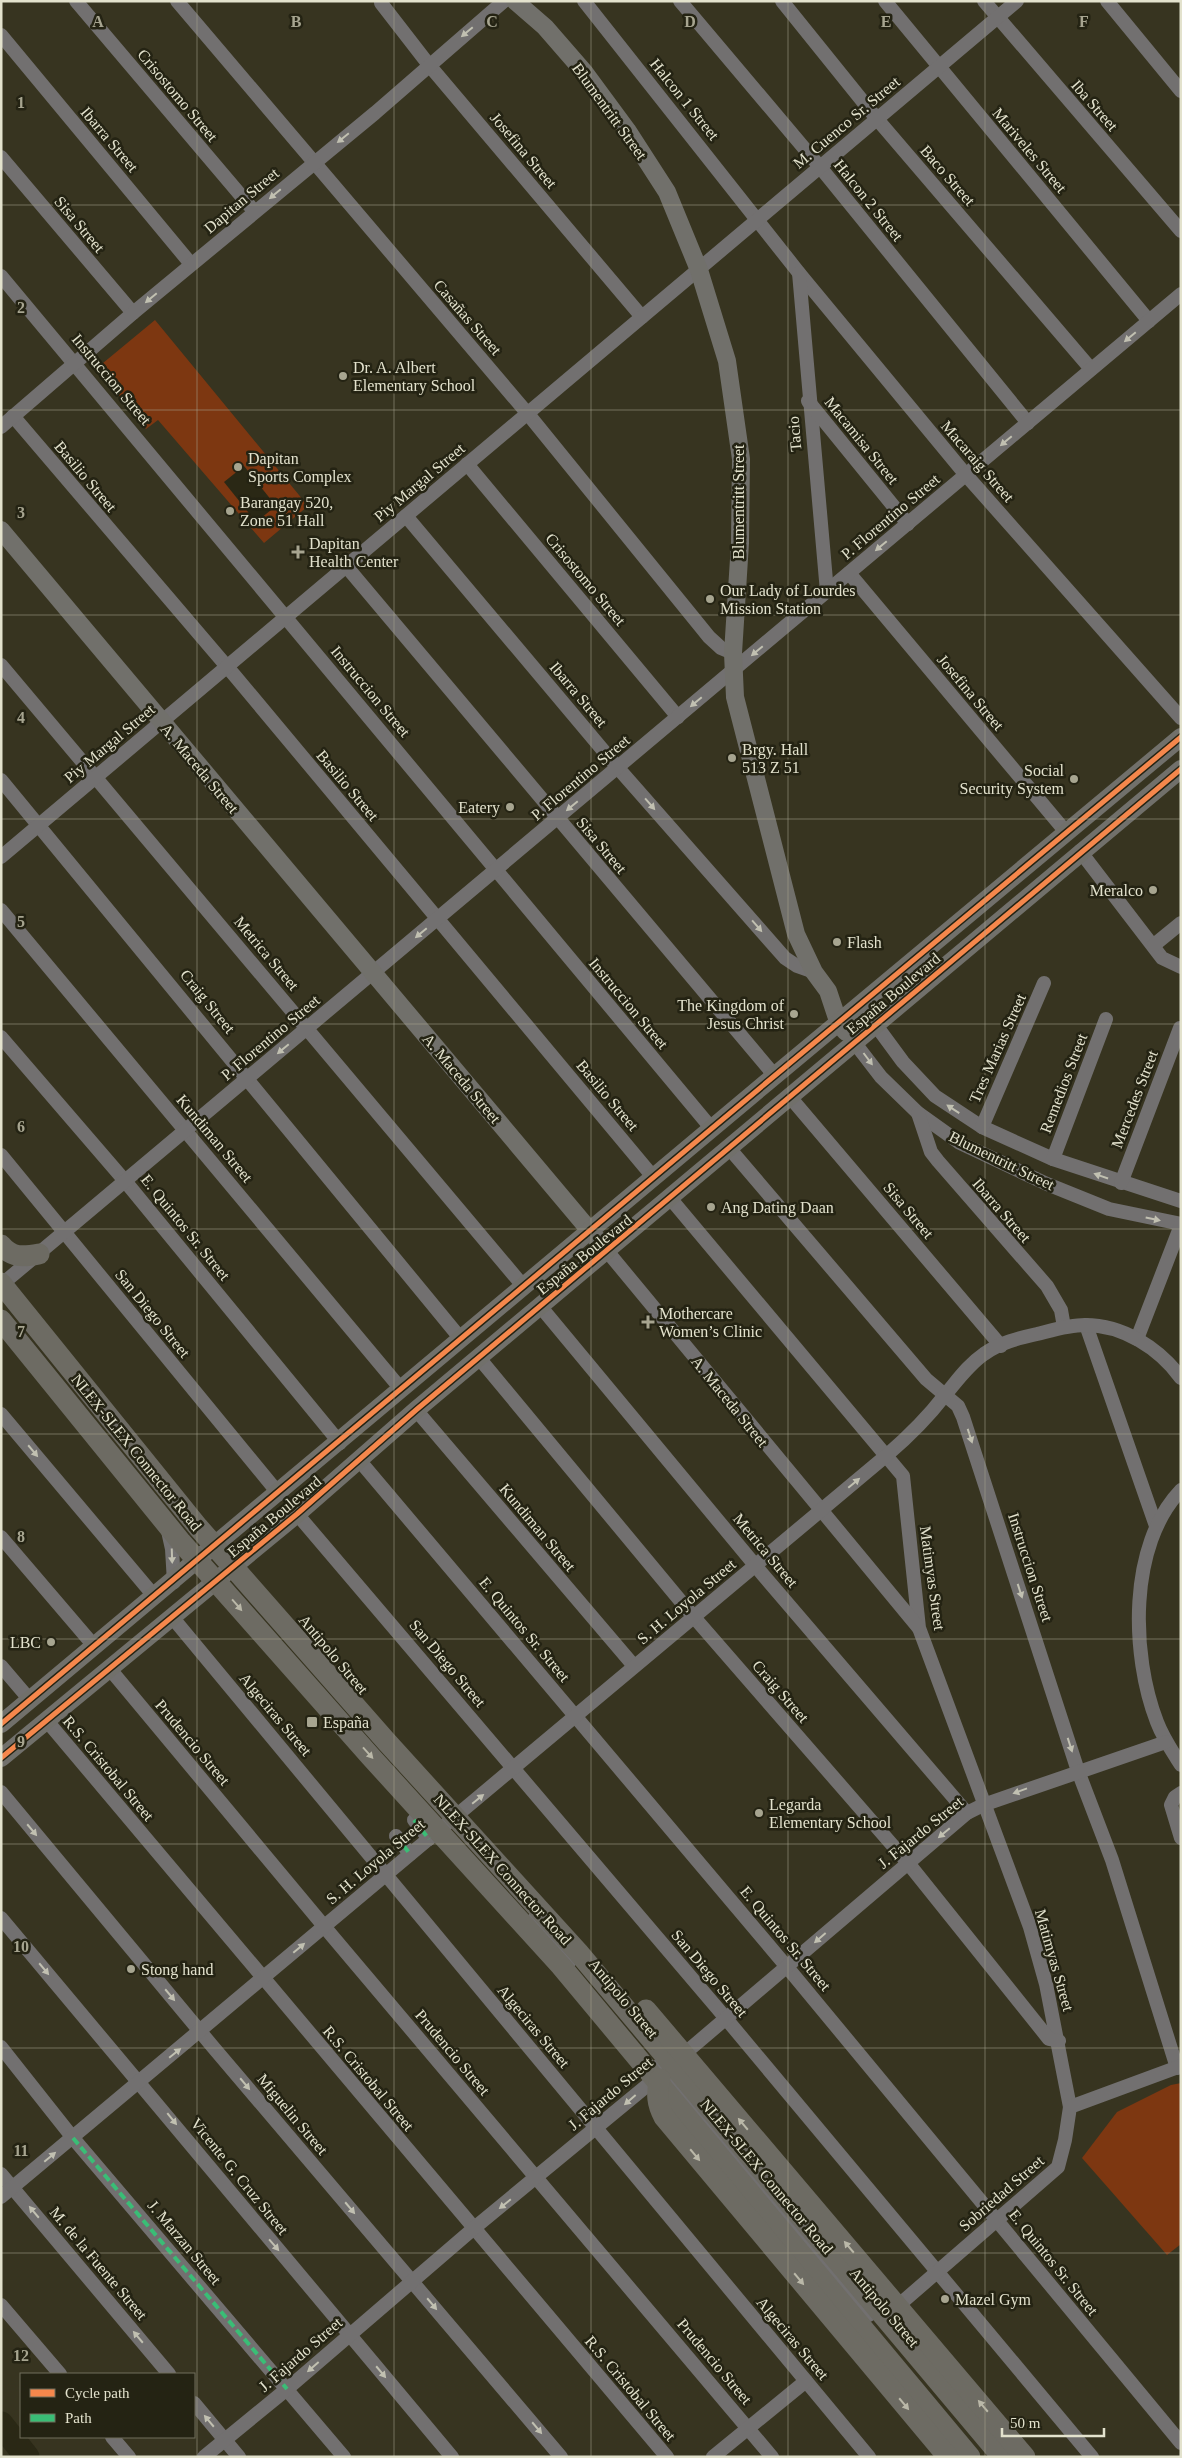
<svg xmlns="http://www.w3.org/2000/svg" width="1182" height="2458" font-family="'Times New Roman',serif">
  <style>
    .green { fill: #7d3711 }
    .water { fill: #2a2815 }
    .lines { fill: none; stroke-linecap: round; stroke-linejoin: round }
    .river { stroke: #2a2815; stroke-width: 25 }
    .minor { stroke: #727070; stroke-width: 14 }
    .major { stroke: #71706b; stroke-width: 18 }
    .highway { stroke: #6d6b63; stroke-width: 21 }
    .quiet { stroke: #3abd76; stroke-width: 4; stroke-dasharray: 8 4; stroke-linecap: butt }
    .cycleway-casing { stroke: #242313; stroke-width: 8 }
    .cycleway { stroke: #f5874c; stroke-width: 5 }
    .oneway { fill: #c1c0b1 }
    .oneway2 { fill: #bab8a8 }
    .grid { fill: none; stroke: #a7a590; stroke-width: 1; stroke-opacity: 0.55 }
    .poi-dot { fill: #a7a590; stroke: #242313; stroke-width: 2 }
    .labels { text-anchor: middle; stroke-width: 5; stroke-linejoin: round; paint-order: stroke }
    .street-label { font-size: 16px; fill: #e3e2cd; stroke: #242313 }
    .poi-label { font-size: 16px; fill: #e3e2cd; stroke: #242313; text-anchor: start }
    .grid-label { font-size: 16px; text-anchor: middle; font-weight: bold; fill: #a7a590; stroke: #242313; stroke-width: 5; stroke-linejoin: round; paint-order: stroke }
  </style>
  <rect width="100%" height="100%" fill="#373420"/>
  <!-- green -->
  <g class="green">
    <path d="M155 320 308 506 264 543 158 420 146 429 97 368Z"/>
    <path d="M1181 2083V2244L1167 2255 1082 2158 1117 2112 1171 2085Z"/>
  </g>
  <!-- water -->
  <path class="water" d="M244 466 276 506 256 522 224 482Z"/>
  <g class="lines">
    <!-- river -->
    <path class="river" d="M1 2424 27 2457"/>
    <!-- minor -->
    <g class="minor">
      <path d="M76 1 254 211"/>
      <path d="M177 1 528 414 709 637 721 648 733 653"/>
      <path d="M584 1 799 273 966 475 1181 718"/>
      <path d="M680 1 820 167 1028 423"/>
      <path d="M782 1 877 119 1091 369"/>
      <path d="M885 1 1149 321"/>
      <path d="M984 1 1181 231"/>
      <path d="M1107 1 1181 91"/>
      <path d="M381 3 429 65 642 317"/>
      <path d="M1 35 191 264"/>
      <path d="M1 157 133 313"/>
      <path d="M799 273 827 592"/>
      <path d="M1 276 712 1129"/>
      <path d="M808 401 908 524"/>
      <path d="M13 416 235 676 654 1178"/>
      <path d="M1 427 133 313 375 113 504 1"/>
      <path d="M467 464 678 717"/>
      <path d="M406 516 618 768 785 958 797 966 814 972"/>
      <path d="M346 566 775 1076"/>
      <path d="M849 573 1066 832"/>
      <path d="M1 665 524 1287"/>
      <path d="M1 780 461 1339"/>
      <path d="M1080 851 1162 958 1181 967"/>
      <path d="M1 857 1017 1"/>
      <path d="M1 910 401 1389"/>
      <path d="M1154 945 1181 923"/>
      <path d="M875 1024 903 1062 935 1096 982 1127 1053 1159 1181 1201"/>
      <path d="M1 1037 125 1181 340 1443"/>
      <path d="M854 1042 881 1077 918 1113 960 1143 1047 1184 1109 1209 1181 1224"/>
      <path d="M790 1097 1001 1346"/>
      <path d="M918 1113 931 1152 938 1161 1047 1286 1061 1310 1064 1327"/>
      <path d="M982 1127 1044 983"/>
      <path d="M729 1148 926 1379 958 1406 963 1417 1078 1771 1112 1860 1177 2068"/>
      <path d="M1 1155 279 1494"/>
      <path d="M1053 1159 1106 1019"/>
      <path d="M1121 1183 1180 1028"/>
      <path d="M670 1198 903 1476 919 1628 1030 1927 1046 1984 1070 2107"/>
      <path d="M607 1251 918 1627"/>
      <path d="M1 1285 1181 294"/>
      <path d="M540 1306 764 1576 967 1813"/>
      <path d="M1086 1325 1156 1526"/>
      <path d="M1137 1339 1181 1225"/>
      <path d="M479 1358 693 1616 908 1863 1049 2039 1059 2041"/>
      <path d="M416 1410 634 1666"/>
      <path d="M1 1414 155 1597"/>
      <path d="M359 1460 787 1967 1181 2443"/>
      <path d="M1181 1490C1128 1545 1131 1655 1157 1722 1163 1738 1172 1751 1181 1765"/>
      <path d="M297 1514 718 2009 1092 2457"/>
      <path d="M168 1531 172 1549 174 1582"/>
      <path d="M1 1537 95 1647"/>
      <path d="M172 1617 869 2457"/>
      <path d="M1 1666 30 1700"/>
      <path d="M109 1668 333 1937 772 2457"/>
      <path d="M47 1721 667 2457"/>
      <path d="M1 1792 213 2047 561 2457"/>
      <path d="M1181 1793 1175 1797 1171 1805 1181 1838"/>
      <path d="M414 1820 429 1839"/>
      <path d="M396 1836 410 1854"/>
      <path d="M1 1918C152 2097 302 2277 452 2457"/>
      <path d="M534 1919 570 1961"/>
      <path d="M1 2047 73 2138 344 2457"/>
      <path d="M677 2060 967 1813 983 1805 1166 1742"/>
      <path d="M658 2066 869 2315"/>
      <path d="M1 2174 169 2374"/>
      <path d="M1 2197 887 1455C908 1437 928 1417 945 1395 957 1381 968 1365 984 1354 999 1343 1019 1338 1037 1334 1053 1330 1069 1325 1085 1325 1123 1325 1159 1348 1181 1378"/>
      <path d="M1 2305 60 2374"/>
      <path d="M892 2311 1058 2167 1065 2140 1070 2107 1181 2066"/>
      <path d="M194 2403 239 2457"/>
      <path d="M112 2437 129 2457"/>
      <path d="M204 2457 287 2389 473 2229 661 2074"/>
      <path d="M713 2457 806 2381"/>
    </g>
    <!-- major -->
    <g class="major">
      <path d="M515 1 545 27 585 73 627 130 667 192 699 270 727 361 741 459 740 543 733 653 735 697 796 934 814 972 828 991 839 1024 846 1032"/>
      <path d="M1 530 607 1251"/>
      <path d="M1 1724C395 1396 786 1064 1181 737"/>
      <path d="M1 1758 297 1514 416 1410 1181 769"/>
    </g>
    <!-- highway -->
    <g class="highway">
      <path d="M1 1245C12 1258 23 1257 39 1254"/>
      <path d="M1 1283 198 1527 386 1741 578 1952 1002 2457"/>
      <path d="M1 1320 181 1542 371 1757 561 1966 970 2457"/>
      <path d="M646 2010 1025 2457"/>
      <path d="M660 2079C656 2094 657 2104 664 2117L948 2457"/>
    </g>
    <!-- quiet -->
    <g class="quiet">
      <path d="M414 1820 429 1839"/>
      <path d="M396 1836 410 1854"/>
      <path d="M73 2138 287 2389"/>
    </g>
    <!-- cycleway casing -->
    <g class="cycleway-casing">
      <g id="cycleway">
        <path d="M1 1724C395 1396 786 1064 1181 737"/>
        <path d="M1 1758 297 1514 416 1410 1181 769"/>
      </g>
    </g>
    <!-- cycleway -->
    <use href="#cycleway" class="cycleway"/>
  </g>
  <!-- one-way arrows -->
  <defs><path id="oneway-solid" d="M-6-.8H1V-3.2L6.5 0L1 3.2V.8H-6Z" transform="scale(1.25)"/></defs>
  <g class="oneway">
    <use href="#oneway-solid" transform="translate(467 32) rotate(140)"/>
    <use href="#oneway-solid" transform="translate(343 138) rotate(141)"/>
    <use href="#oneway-solid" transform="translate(275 194) rotate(140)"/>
    <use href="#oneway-solid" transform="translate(151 298) rotate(140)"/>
    <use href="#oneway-solid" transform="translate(1130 337) rotate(140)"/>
    <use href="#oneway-solid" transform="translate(1006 441) rotate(140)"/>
    <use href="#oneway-solid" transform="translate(881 546) rotate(140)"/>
    <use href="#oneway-solid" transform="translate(757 651) rotate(140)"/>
    <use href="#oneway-solid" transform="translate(696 702) rotate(140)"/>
    <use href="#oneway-solid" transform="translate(650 804) rotate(49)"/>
    <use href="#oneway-solid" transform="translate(572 806) rotate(140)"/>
    <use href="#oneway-solid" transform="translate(757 926) rotate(49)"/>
    <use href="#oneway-solid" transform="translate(421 933) rotate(140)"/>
    <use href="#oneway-solid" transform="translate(283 1049) rotate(140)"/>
    <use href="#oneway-solid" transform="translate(868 1059) rotate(53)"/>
    <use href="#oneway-solid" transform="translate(953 1109) rotate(-147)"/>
    <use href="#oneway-solid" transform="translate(1101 1176) rotate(-161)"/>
    <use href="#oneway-solid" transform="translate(1153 1219) rotate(12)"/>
    <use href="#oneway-solid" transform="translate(970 1436) rotate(72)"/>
    <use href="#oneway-solid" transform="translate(33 1451) rotate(50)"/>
    <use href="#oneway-solid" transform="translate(854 1483) rotate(-40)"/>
    <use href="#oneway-solid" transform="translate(172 1556) rotate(88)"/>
    <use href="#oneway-solid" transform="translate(1020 1591) rotate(72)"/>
    <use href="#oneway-solid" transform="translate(1070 1745) rotate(72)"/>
    <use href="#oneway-solid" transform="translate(1020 1791) rotate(160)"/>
    <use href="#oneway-solid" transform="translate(478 1799) rotate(-39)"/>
    <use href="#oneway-solid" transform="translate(32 1830) rotate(50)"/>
    <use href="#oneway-solid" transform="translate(944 1833) rotate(140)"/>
    <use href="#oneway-solid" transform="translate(820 1938) rotate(139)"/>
    <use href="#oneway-solid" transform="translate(299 1948) rotate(-40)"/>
    <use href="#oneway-solid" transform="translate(44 1969) rotate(50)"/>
    <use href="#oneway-solid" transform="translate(170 1995) rotate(50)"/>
    <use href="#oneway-solid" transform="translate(175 2053) rotate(-39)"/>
    <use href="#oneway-solid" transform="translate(245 2084) rotate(50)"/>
    <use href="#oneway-solid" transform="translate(630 2100) rotate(139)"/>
    <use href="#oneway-solid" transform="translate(172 2119) rotate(51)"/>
    <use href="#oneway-solid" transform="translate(50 2157) rotate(-40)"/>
    <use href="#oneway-solid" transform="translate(505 2204) rotate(141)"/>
    <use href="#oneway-solid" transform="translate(350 2208) rotate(50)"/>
    <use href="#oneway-solid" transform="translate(34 2212) rotate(-130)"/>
    <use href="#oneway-solid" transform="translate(274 2245) rotate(49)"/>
    <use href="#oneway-solid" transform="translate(432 2304) rotate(50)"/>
    <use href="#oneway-solid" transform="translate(138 2337) rotate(-130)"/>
    <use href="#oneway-solid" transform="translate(313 2367) rotate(139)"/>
    <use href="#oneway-solid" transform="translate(381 2372) rotate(50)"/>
    <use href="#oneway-solid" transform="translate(209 2421) rotate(-130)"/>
    <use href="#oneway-solid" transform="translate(537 2428) rotate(50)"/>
  </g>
  <g class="oneway2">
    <use href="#oneway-solid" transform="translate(237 1605) rotate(49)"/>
    <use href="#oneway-solid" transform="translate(368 1753) rotate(48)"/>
    <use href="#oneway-solid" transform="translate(743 2124) rotate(-130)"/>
    <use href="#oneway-solid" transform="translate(695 2155) rotate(50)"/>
    <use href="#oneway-solid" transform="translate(849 2247) rotate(-130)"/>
    <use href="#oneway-solid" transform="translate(799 2279) rotate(50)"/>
    <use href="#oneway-solid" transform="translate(904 2404) rotate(50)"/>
    <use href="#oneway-solid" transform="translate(983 2406) rotate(-130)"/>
  </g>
  <!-- grid -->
  <path class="grid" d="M197 1V2457M394 1V2457M591 1V2457M788 1V2457M985 1V2457M1 205H1181M1 410H1181M1 615H1181M1 819H1181M1 1024H1181M1 1229H1181M1 1434H1181M1 1639H1181M1 1844H1181M1 2048H1181M1 2253H1181"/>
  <!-- markers -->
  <g class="poi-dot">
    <circle cx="343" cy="376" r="5"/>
    <circle cx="238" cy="467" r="5"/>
    <circle cx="230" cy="511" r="5"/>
    <path d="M295.5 544.5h5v5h5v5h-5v5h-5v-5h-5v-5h5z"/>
    <circle cx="710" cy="599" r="5"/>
    <circle cx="732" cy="758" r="5"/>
    <circle cx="1074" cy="779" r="5"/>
    <circle cx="510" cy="807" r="5"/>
    <circle cx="1153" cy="890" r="5"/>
    <circle cx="837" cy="942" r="5"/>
    <circle cx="794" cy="1014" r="5"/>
    <circle cx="711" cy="1207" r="5"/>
    <path d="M645.5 1314.5h5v5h5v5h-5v5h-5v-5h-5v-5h5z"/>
    <circle cx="51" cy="1642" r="5"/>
    <rect x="306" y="1716" width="12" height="12" rx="2.5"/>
    <circle cx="759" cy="1813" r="5"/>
    <circle cx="131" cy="1969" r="5"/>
    <circle cx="945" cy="2299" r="5"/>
  </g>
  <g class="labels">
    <!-- street labels -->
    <g class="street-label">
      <text transform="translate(178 95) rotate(50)" y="6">Crisostomo Street</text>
      <text transform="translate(685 99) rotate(51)" y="6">Halcon 1 Street</text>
      <text transform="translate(1095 105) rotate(49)" y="6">Iba Street</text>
      <text transform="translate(610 111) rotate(54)" y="6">Blumentritt Street</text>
      <text transform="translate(846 122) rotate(-40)" y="6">M. Cuenco Sr. Street</text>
      <text transform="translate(110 139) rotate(50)" y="6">Ibarra Street</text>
      <text transform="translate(524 150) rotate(50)" y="6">Josefina Street</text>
      <text transform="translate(1030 150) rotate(50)" y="6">Mariveles Street</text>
      <text transform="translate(948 175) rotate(49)" y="6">Baco Street</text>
      <text transform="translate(241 200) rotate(-40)" y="6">Dapitan Street</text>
      <text transform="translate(869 200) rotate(51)" y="6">Halcon 2 Street</text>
      <text transform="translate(80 224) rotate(50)" y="6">Sisa Street</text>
      <text transform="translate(468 317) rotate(49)" y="6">Casañas Street</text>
      <text transform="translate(112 379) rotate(50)" y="6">Instruccion Street</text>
      <text transform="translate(794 434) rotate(-95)" y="6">Tacio</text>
      <text transform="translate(862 440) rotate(51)" y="6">Macamisa Street</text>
      <text transform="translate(978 461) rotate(49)" y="6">Macaraig Street</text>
      <text transform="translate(86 476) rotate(50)" y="6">Basilio Street</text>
      <text transform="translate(419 482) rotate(-40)" y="6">Piy Margal Street</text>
      <text transform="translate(738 502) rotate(-90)" y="6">Blumentritt Street</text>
      <text transform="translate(890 516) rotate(-40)" y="6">P. Florentino Street</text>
      <text transform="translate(586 579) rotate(50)" y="6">Crisostomo Street</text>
      <text transform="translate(371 691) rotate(50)" y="6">Instruccion Street</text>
      <text transform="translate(971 692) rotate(50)" y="6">Josefina Street</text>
      <text transform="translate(579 694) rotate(50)" y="6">Ibarra Street</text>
      <text transform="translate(109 743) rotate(-40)" y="6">Piy Margal Street</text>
      <text transform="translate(200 768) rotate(50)" y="6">A. Maceda Street</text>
      <text transform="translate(580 777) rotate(-40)" y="6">P. Florentino Street</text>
      <text transform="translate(348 785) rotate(50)" y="6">Basilio Street</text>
      <text transform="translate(602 845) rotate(50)" y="6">Sisa Street</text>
      <text transform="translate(267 953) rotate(50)" y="6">Metrica Street</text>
      <text transform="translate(893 993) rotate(-40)" y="6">España Boulevard</text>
      <text transform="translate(208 1001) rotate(51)" y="6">Craig Street</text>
      <text transform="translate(629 1003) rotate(50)" y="6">Instruccion Street</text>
      <text transform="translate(270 1037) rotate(-40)" y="6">P. Florentino Street</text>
      <text transform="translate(997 1048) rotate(-66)" y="6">Tres Marias Street</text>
      <text transform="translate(462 1078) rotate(50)" y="6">A. Maceda Street</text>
      <text transform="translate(1063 1083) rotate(-69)" y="6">Remedios Street</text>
      <text transform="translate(608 1095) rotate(50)" y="6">Basilio Street</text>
      <text transform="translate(1134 1099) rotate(-69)" y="6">Mercedes Street</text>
      <text transform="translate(215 1138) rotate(50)" y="6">Kundiman Street</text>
      <text transform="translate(1002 1160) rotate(26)" y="6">Blumentritt Street</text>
      <text transform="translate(909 1210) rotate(50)" y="6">Sisa Street</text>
      <text transform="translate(1002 1210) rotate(49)" y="6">Ibarra Street</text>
      <text transform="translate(186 1227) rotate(51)" y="6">E. Quintos Sr. Street</text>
      <text transform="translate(584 1254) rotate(-39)" y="6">España Boulevard</text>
      <text transform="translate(153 1313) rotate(51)" y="6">San Diego Street</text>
      <text transform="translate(730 1401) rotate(51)" y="6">A. Maceda Street</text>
      <text transform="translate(137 1452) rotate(51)" y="6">NLEX-SLEX Connector Road</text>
      <text transform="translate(274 1516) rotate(-40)" y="6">España Boulevard</text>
      <text transform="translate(538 1527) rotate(50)" y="6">Kundiman Street</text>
      <text transform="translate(766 1550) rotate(50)" y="6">Metrica Street</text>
      <text transform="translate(1031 1567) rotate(72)" y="6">Instruccion Street</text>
      <text transform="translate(933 1578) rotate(82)" y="6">Matimyas Street</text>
      <text transform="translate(686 1601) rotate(-40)" y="6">S. H. Loyola Street</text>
      <text transform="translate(525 1629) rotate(50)" y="6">E. Quintos Sr. Street</text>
      <text transform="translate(334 1654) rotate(50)" y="6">Antipolo Street</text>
      <text transform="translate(448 1663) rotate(50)" y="6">San Diego Street</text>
      <text transform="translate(781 1691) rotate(49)" y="6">Craig Street</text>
      <text transform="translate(276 1714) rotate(50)" y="6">Algeciras Street</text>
      <text transform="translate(193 1742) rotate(50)" y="6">Prudencio Street</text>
      <text transform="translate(109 1768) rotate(50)" y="6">R.S. Cristobal Street</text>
      <text transform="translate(920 1832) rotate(-39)" y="6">J. Fajardo Street</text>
      <text transform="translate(375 1861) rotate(-40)" y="6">S. H. Loyola Street</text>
      <text transform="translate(503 1869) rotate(48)" y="6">NLEX-SLEX Connector Road</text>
      <text transform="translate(786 1938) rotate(50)" y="6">E. Quintos Sr. Street</text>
      <text transform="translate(1055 1960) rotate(74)" y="6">Matimyas Street</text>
      <text transform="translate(710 1973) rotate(50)" y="6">San Diego Street</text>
      <text transform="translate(624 1998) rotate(50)" y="6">Antipolo Street</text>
      <text transform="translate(534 2026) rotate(50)" y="6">Algeciras Street</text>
      <text transform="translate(453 2052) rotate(50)" y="6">Prudencio Street</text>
      <text transform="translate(369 2078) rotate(50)" y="6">R.S. Cristobal Street</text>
      <text transform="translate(610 2093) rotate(-40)" y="6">J. Fajardo Street</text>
      <text transform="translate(293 2114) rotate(50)" y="6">Miguelin Street</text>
      <text transform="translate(240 2176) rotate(51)" y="6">Vicente G. Cruz Street</text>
      <text transform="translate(767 2176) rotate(50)" y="6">NLEX-SLEX Connector Road</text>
      <text transform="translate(1001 2193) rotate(-41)" y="6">Sobriedad Street</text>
      <text transform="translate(185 2242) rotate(50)" y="6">J. Marzan Street</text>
      <text transform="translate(1054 2262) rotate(51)" y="6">E. Quintos Sr. Street</text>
      <text transform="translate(99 2263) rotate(50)" y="6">M. de la Fuente Street</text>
      <text transform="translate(885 2307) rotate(50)" y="6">Antipolo Street</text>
      <text transform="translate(793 2338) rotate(50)" y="6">Algeciras Street</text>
      <text transform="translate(300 2354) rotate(-41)" y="6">J. Fajardo Street</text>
      <text transform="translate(715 2361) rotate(50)" y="6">Prudencio Street</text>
      <text transform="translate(631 2388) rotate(50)" y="6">R.S. Cristobal Street</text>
    </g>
    <!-- poi labels -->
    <g class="poi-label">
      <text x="353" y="373">Dr. A. Albert<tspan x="353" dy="18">Elementary School</tspan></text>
      <text x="248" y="464">Dapitan<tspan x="248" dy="18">Sports Complex</tspan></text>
      <text x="240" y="508">Barangay 520,<tspan x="240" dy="18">Zone 51 Hall</tspan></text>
      <text x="309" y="549">Dapitan<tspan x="309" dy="18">Health Center</tspan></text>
      <text x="720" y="596">Our Lady of Lourdes<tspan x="720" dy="18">Mission Station</tspan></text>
      <text x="742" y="755">Brgy. Hall<tspan x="742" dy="18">513 Z 51</tspan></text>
      <text x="1064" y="776" text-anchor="end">Social<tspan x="1064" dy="18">Security System</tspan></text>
      <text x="500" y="813" text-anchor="end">Eatery</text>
      <text x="1143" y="896" text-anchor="end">Meralco</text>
      <text x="847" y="948">Flash</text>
      <text x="784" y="1011" text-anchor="end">The Kingdom of<tspan x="784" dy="18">Jesus Christ</tspan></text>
      <text x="721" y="1213">Ang Dating Daan</text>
      <text x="659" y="1319">Mothercare<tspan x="659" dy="18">Women’s Clinic</tspan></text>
      <text x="41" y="1648" text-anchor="end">LBC</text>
      <text x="323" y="1728">España</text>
      <text x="769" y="1810">Legarda<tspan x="769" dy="18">Elementary School</tspan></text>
      <text x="141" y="1975">Stong hand</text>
      <text x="955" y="2305">Mazel Gym</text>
    </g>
  </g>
  <g class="grid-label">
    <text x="98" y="27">A</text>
    <text x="296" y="27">B</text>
    <text x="492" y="27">C</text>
    <text x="690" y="27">D</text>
    <text x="886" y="27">E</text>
    <text x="1084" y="27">F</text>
    <text x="21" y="108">1</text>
    <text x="21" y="313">2</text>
    <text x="21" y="518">3</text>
    <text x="21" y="723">4</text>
    <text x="21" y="927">5</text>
    <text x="21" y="1132">6</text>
    <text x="21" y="1337">7</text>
    <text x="21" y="1542">8</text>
    <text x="21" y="1747">9</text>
    <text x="21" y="1952">10</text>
    <text x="21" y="2156">11</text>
    <text x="21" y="2361">12</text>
  </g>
  <!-- border -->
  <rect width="1182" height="2458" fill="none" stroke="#e3e2cd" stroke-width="5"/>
  <!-- legend -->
  <rect x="20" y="2373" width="175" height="65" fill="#242313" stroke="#706f5d"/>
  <rect x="30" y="2389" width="25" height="8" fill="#f5874c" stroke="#706f5d"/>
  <text x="65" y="2398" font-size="15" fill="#e3e2cd">Cycle path</text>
  <rect x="30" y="2414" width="25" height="8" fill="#3abd76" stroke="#706f5d"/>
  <text x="65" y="2423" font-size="15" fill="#e3e2cd">Path</text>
  <!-- scale -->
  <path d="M1002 2428v8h102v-8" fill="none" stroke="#e3e2cd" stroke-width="2.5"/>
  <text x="1010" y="2428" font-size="15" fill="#e3e2cd" stroke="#242313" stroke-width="4" paint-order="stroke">50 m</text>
</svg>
